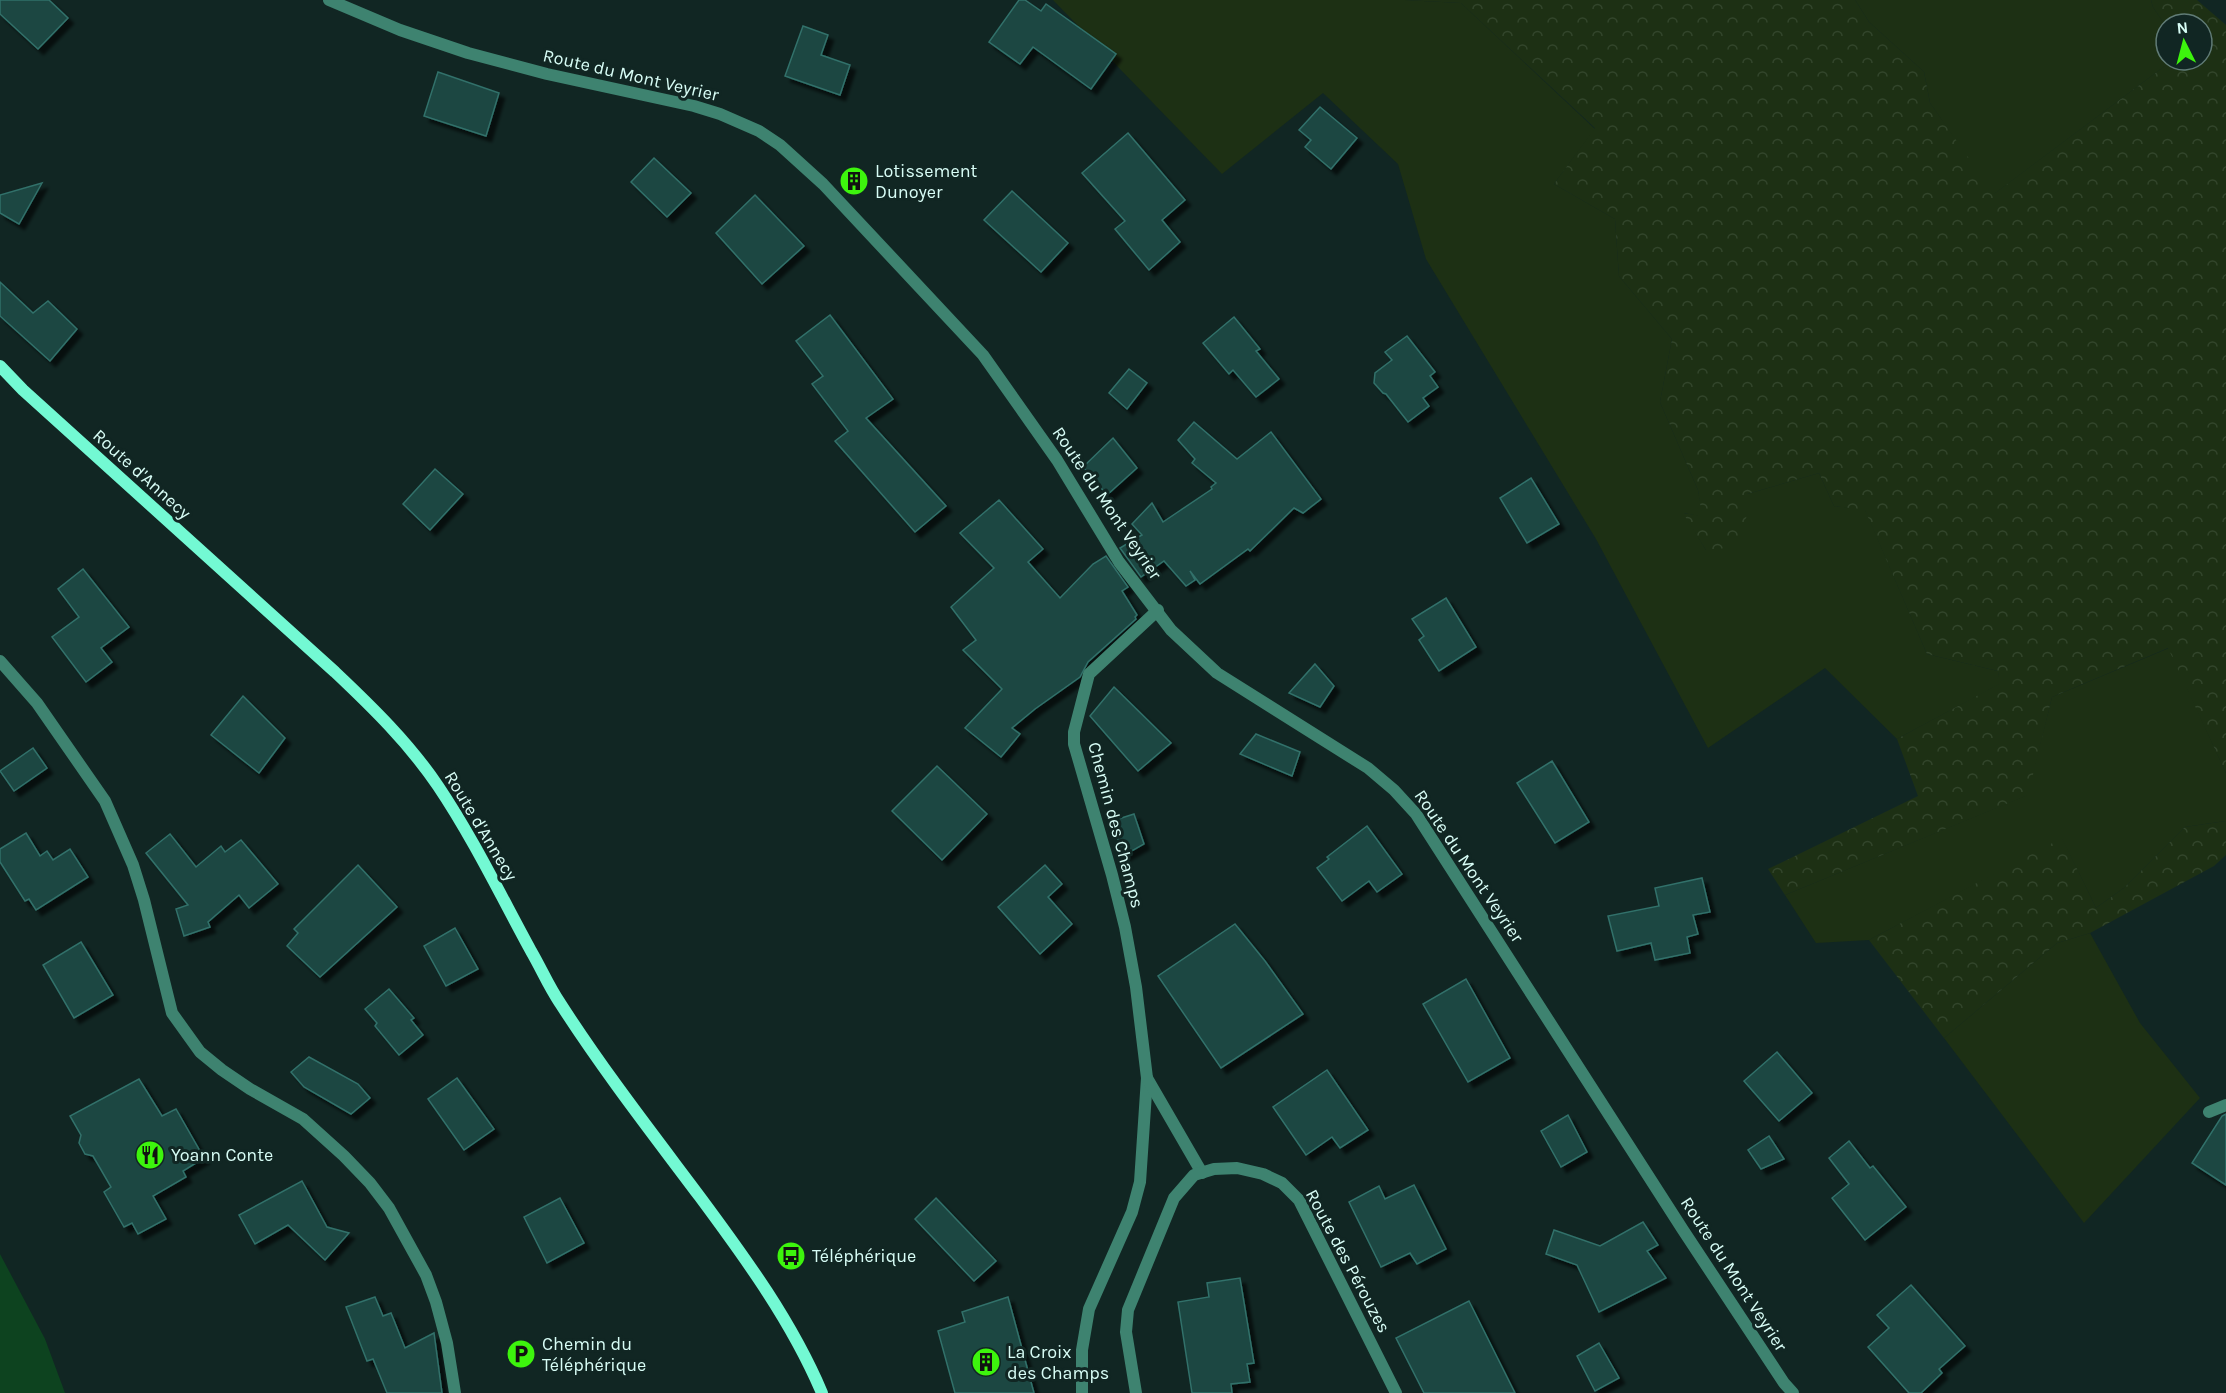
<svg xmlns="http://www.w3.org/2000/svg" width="2226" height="1393" font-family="Karla,sans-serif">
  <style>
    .grass { fill: #1d3014 }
    .forest { fill: url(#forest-crowns) }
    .water { fill: #0d431f }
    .building { fill: #1d4642; stroke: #31716a; stroke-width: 1.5; filter: url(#shadow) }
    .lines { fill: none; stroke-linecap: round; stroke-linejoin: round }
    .pedestrian { stroke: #3e8370; stroke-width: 12 }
    .minor { stroke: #3e8370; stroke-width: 12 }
    .secondary { stroke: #73f9d3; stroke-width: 12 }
    .labels { text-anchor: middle; stroke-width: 6; stroke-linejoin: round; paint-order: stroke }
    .street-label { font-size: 18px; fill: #d8fdf6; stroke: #112623 }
    .poi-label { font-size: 18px; fill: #d8fdf6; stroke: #112623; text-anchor: start }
  </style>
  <defs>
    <pattern id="forest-crowns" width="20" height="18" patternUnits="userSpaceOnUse" patternTransform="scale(1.5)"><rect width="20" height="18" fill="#1d3014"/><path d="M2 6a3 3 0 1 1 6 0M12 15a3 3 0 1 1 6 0" fill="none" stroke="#32452b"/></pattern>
    <filter id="shadow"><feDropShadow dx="5.5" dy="5.5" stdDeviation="1.5" flood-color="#0009"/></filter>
  </defs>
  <rect width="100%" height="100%" fill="#112623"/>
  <!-- grass -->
  <g class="grass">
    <path d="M1053 0H1405L1461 3 1595 129 1554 184 1615 219 1619 276 1672 339 1660 402 1698 490 1703 517 1684 513 1706 550 1747 515V494L1819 473 1834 506 1865 509 1927 654 1998 671 2000 684 1897 739 1825 668 1708 748 1596 539 1426 259 1398 164 1323 93 1222 174Z"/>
    <path d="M1855 0H2151L2153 7 2166 26V60H2173L1993 195 1930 103 1924 72 1869 22Z"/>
    <path d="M2169 648 2226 773V821L2185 827 2124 888 2096 908 2062 839 1869 940 1816 943 1785 895 2027 795 2052 697Z"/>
    <path d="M2090 933 2140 1023 2200 1098 2084 1223 1944 1038 2057 943Z"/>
  </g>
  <!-- forest -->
  <g class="forest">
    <path d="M1405 0H1855L1869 22 1924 72 1930 103 1994 194 2173 60H2202V24H2166V26L2153 7 2151 0H2197L2226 25V773L2168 648 2052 697 2028 795 1785 895 1768 869 1918 796 1897 739 1999 684 1998 671 1927 654 1865 510 1834 506 1819 473 1747 494V515L1737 547 1706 550 1683 513 1702 516 1698 490 1660 402 1672 339 1619 276 1615 219 1554 184 1595 128 1461 3Z"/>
    <path d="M2226 821V855L2214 866 2090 933 2057 943 1944 1038 1869 940 2062 838 2096 908 2124 888 2185 827Z"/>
  </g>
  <!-- water -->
  <path class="water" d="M0 1254 45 1339 65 1393H0Z"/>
  <!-- building -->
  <g class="building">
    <path d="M0 0H49L68 18 38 49 0 14Z"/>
    <path d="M1019 0H1025L1041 11 1046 4 1116 54 1091 89 1033 47 1020 64 989 42Z"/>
    <path d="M803 26 828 35 821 55 850 65 840 95 785 76Z"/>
    <path d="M438 72 499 93 486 136 424 116Z"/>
    <path d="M1320 107 1357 138 1331 169 1305 147 1311 140 1299 130Z"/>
    <path d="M1128 133 1185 200 1162 220 1180 242 1149 270 1115 229 1125 221 1082 173Z"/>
    <path d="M654 158 691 193 667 217 631 182Z"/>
    <path d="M42 183 19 224 0 213V195Z"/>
    <path d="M1012 191 1068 243 1041 272 984 220Z"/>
    <path d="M755 195 804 246 762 284 716 233Z"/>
    <path d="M0 282 33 313 48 301 77 329 50 361 0 316Z"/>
    <path d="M830 315 893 399 866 418 946 506 915 532 835 441 848 431 812 384 823 376 796 341Z"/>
    <path d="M1234 317 1260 349 1256 351 1279 379 1256 397 1233 370 1229 374 1203 343Z"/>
    <path d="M1407 336 1435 372 1430 376 1438 387 1423 398 1429 406 1408 422 1386 394 1383 393 1374 383 1375 373 1392 360 1385 352Z"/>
    <path d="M1129 369 1147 383 1127 409 1109 393Z"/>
    <path d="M1194 422 1237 459 1271 432 1321 499 1303 513 1294 508 1250 551 1248 549 1200 584 1190 571 1195 580 1186 586 1164 561 1141 577 1120 548 1142 535 1132 524 1152 503 1163 522 1212 489 1211 487 1216 483 1192 463 1195 459 1178 440Z"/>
    <path d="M1113 438 1137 468 1107 495 1083 467Z"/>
    <path d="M435 469 463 494 430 530 403 504Z"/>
    <path d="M1531 478 1559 524 1527 543 1500 498Z"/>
    <path d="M999 500 1043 549 1028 562 1060 598 1093 564 1106 556 1128 587 1122 591 1137 615 1135 617 1136 619 1088 662 1080 677 1035 709 1012 728 1020 734 1001 757 965 728 1002 689 963 650 976 640 951 607 994 568 960 533Z"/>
    <path d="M83 569 129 627 101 648 112 662 86 682 52 637 79 617 58 589Z"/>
    <path d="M1446 598 1476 647 1439 671 1419 640 1424 636 1412 619Z"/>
    <path d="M1315 664 1334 686 1320 707 1289 693Z"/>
    <path d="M1114 687 1171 743 1138 771 1090 716Z"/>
    <path d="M243 696 285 738 259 773 211 735Z"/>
    <path d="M1256 734 1300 752 1292 776 1240 754Z"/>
    <path d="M33 748 47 768 14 791 0 771Z"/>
    <path d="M1552 761 1589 822 1555 843 1517 783Z"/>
    <path d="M937 766 987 814 942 860 892 811Z"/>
    <path d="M1134 814 1144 844 1123 856 1112 821Z"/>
    <path d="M1367 826 1402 874 1377 892 1369 881 1342 901 1317 868 1329 859 1327 857Z"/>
    <path d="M26 833 40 856 47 851 53 860 70 849 88 877 36 910 29 899 25 901 0 862V849Z"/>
    <path d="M170 834 196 867 221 846 225 852 241 840 278 884 249 908 239 895 208 922 210 927 184 936 176 909 188 905 146 853Z"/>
    <path d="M358 865 397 907 320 977 287 946 298 933 294 929Z"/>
    <path d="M1045 865 1062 884 1048 897 1072 924 1040 954 998 907Z"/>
    <path d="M1702 878 1710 912 1693 915 1698 934 1687 937 1690 953 1655 960 1651 943 1617 951 1608 916 1659 906 1655 888Z"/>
    <path d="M1235 924 1265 961 1303 1014 1221 1068 1158 976Z"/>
    <path d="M455 928 478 969 446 986 424 946Z"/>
    <path d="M81 942 113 995 74 1018 43 965Z"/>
    <path d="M1466 979 1510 1058 1468 1082 1423 1004Z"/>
    <path d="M389 989 414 1018 411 1020 423 1035 399 1055 375 1026 377 1023 365 1009Z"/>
    <path d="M1777 1052 1812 1093 1779 1121 1744 1081Z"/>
    <path d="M309 1057 358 1084 370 1098 351 1114 304 1087 291 1072Z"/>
    <path d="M1327 1070 1368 1130 1340 1148 1332 1137 1306 1155 1273 1107Z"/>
    <path d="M457 1078 494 1129 464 1150 428 1099Z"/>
    <path d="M139 1079 162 1116 176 1109 204 1158 183 1171 186 1177 153 1196 166 1219 138 1234 132 1223 124 1227 104 1192 111 1187 93 1156 85 1154 79 1143 81 1135 70 1116Z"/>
    <path d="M2226 1114V1185L2192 1163 2222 1116Z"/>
    <path d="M1568 1115 1587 1152 1561 1167 1541 1131Z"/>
    <path d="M1769 1136 1784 1159 1761 1169 1748 1150Z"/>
    <path d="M1849 1141 1870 1168 1873 1166 1906 1207 1865 1240 1832 1198 1849 1184 1829 1158Z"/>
    <path d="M302 1181 327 1227 349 1233 325 1260 288 1225 255 1244 239 1215Z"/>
    <path d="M1414 1185 1446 1249 1417 1264 1410 1253 1381 1267 1349 1202 1379 1186 1385 1199Z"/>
    <path d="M560 1198 584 1243 547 1263 524 1217Z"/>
    <path d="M936 1198 996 1261 974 1281 915 1219Z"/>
    <path d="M1643 1222 1658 1245 1647 1251 1666 1278 1599 1312 1577 1265 1546 1254 1554 1230 1600 1246Z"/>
    <path d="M1240 1278 1254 1363 1247 1364 1250 1382 1231 1384 1232 1393H1192L1178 1302 1209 1297 1207 1283Z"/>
    <path d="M1911 1285 1965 1346 1939 1369 1942 1373 1921 1393H1909L1868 1347 1889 1328 1877 1315Z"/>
    <path d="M375 1297 383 1316 391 1313 405 1348 434 1333 442 1393H387L373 1359 367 1361 346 1307Z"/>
    <path d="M1008 1297 1034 1393H955L938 1331 965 1322 962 1312Z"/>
    <path d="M1469 1301 1515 1393H1424L1396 1338Z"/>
    <path d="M1599 1343 1619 1378 1595 1391 1577 1356Z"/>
  </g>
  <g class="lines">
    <!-- pedestrian -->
    <path class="pedestrian" d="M1082 1393V1350L1089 1309 1132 1212 1140 1182 1147 1078"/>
    <!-- minor -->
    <g class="minor">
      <path d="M329 0 400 30 468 53 547 74 694 106 720 114 759 131 780 145 823 184 983 355 1057 460 1119 562 1171 630 1217 673 1368 768 1394 790 1416 814 1683 1230 1784 1383 1793 1393"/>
      <path d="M1158 610 1089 674 1074 732V744L1112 875 1125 927 1136 987 1147 1078 1202 1173"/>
      <path d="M0 661 37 703 105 801 133 865 144 900 172 1013 200 1052 222 1070 250 1089 303 1119 344 1156 370 1183 389 1208 426 1275 436 1302 447 1343 455 1393"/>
      <path d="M2209 1112 2226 1105"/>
      <path d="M1136 1393 1126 1332 1128 1310 1174 1198 1194 1175 1214 1169 1237 1168 1263 1174 1282 1183 1299 1200 1396 1393"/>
    </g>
    <!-- secondary -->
    <path class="secondary" d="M0 366 23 390 335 672C372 707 409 743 438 786 473 838 501 896 531 951 541 968 549 987 560 1003 603 1070 652 1133 700 1197 746 1259 792 1322 822 1393"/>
  </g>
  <!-- icons -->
  <defs>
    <g id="building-disc" transform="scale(1.5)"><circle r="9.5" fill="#3df40d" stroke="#112623"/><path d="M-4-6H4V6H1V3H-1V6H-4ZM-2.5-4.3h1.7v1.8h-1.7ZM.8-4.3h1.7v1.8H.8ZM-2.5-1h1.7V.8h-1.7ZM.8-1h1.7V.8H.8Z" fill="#111"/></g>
    <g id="restaurant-disc" transform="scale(1.5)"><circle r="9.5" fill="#3df40d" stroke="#112623"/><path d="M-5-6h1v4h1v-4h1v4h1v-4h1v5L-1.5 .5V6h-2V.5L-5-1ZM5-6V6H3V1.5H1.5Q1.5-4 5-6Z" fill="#111"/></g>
    <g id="bus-disc" transform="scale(1.5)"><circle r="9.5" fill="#3df40d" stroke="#112623"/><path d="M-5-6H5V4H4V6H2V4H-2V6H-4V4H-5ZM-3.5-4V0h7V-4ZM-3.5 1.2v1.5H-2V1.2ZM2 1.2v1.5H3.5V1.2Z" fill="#111"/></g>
    <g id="parking-disc" transform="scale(1.5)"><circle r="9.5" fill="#3df40d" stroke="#112623"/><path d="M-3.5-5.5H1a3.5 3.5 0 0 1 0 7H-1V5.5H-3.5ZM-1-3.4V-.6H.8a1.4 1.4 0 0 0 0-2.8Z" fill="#111"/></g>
  </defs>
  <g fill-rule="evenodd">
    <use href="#building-disc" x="854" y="181"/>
    <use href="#restaurant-disc" x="150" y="1155"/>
    <use href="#bus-disc" x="791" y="1256"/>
    <use href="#parking-disc" x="521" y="1354"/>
    <use href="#building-disc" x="986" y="1362"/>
  </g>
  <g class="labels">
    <!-- street labels -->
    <g class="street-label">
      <text transform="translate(631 75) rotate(13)" y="6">Route du Mont Veyrier</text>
      <text transform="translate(142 474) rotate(42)" y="6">Route d'Annecy</text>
      <text transform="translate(1107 503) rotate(56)" y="6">Route du Mont Veyrier</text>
      <text transform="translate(1116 825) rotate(75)" y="6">Chemin des Champs</text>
      <text transform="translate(481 826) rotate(59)" y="6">Route d'Annecy</text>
      <text transform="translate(1469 866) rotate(56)" y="6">Route du Mont Veyrier</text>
      <text transform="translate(1348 1261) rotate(62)" y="6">Route des Pérouzes</text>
      <text transform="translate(1734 1274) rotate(57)" y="6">Route du Mont Veyrier</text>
    </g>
    <!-- poi labels -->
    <g class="poi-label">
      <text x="875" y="177">Lotissement<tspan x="875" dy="21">Dunoyer</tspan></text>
      <text x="171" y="1161">Yoann Conte</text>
      <text x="812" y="1262">Téléphérique</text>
      <text x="542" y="1350">Chemin du<tspan x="542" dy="21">Téléphérique</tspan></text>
      <text x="1007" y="1358">La Croix<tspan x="1007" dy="21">des Champs</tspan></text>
    </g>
  </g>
  <!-- north arrow -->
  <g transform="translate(2184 42) rotate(354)"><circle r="28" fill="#112623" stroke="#617c77" stroke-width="1.5"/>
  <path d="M0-4.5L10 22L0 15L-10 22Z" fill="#3df40d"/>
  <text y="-9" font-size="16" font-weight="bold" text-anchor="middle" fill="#d8fdf6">N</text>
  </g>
</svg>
